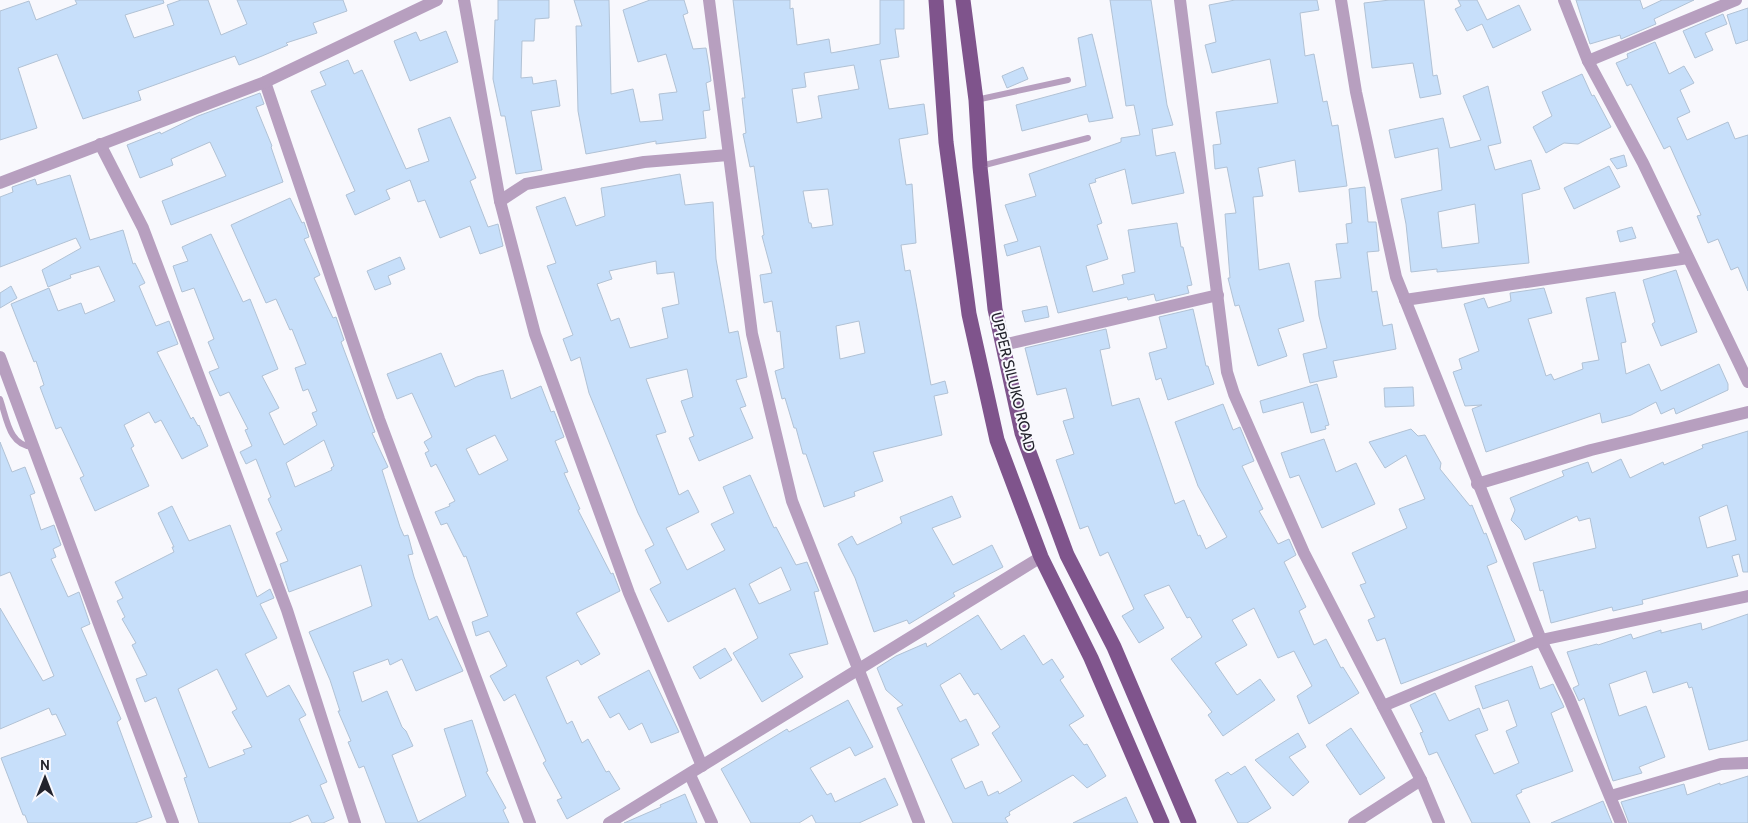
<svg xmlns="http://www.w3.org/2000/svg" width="1748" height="823" font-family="Cabin,sans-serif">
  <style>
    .building { fill: #c7dffa; stroke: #b1c2d5; fill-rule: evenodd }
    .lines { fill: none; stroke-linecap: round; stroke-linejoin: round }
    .lane { stroke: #b79fbf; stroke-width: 6 }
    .street { stroke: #b79fbf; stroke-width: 12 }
    .primary { stroke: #7f548c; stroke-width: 15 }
    .labels { text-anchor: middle; stroke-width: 4; stroke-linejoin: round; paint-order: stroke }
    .street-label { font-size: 15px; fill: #23232c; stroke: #f8f8fd }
  </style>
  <rect width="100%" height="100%" fill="#f8f8fd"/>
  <!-- building -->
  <g class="building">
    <path d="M75 0H163L164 3 125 15 134 38 174 25 167 5 181 0H208L221 35 247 24 237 0H343L347 11 313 23 317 33 286 43 288 45 262 56 239 65 235 56 138 91 141 100 83 119 57 54 18 68 37 128 0 140V11L29 1 36 20 77 4Z"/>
    <path d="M498 0H549V18L535 19 534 41H522L521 78 532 77 533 84 556 80 560 106 531 111 542 170 516 174 505 116H501L493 79 495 20H498Z"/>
    <path d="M574 0H609L611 94 633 89 640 122 663 120 659 94 677 92 666 54 638 62 623 10 650 0H684L688 13 683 15 693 49 706 48 709 66 711 81 706 83 710 110 703 111 706 138 656 144V141L586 154 578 111 576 26H582Z"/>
    <path d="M733 0H790V9L793 8 797 45 829 39 831 53 880 44V0H904V29H895L899 57 880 60 889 109 924 104 928 134 899 139 906 185 912 184 916 243 901 245 905 271 910 270 931 385 945 381 948 393 934 396 942 435 873 452 883 481 854 492 855 496 824 507 806 454H803L796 428H794L785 398 782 399 775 371 784 368 780 331 777 332 772 301 764 303 760 275 772 273 762 236 764 235 754 166 750 167 743 134 746 133 742 98H745ZM854 65 859 89 818 96 822 118 797 123 792 89 806 87 804 73ZM828 189 833 225 812 228 811 223H809L803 191ZM859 321 865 353 840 359 836 326Z"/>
    <path d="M1110 0H1151L1167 105 1173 125 1152 129 1156 156 1175 152 1184 193 1132 204 1125 169 1095 179 1096 182 1089 184 1102 223 1097 225 1108 259 1086 266 1093 292 1124 284 1122 275 1135 272 1128 230 1177 223 1181 247H1183L1192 285 1187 286 1189 293 1156 301 1154 294 1128 300 1127 297 1058 313 1040 246 1007 256 1004 245 1018 241 1005 205 1036 196 1029 174 1121 142V138L1140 135 1134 105 1126 106Z"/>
    <path d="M1235 0H1317L1319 10 1300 13 1305 56 1314 54 1323 102 1327 101 1332 126 1338 125 1347 186 1299 192 1295 160 1258 168 1263 196 1253 197 1259 270 1289 263 1304 321 1278 329 1287 356 1258 366 1239 305 1235 306 1228 278H1230L1225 214 1236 213 1227 167 1215 169 1213 145 1221 144 1216 112 1278 103 1270 59 1212 73 1205 45 1216 42 1209 5Z"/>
    <path d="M1390 0H1424L1433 76 1437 75 1441 94 1420 98 1413 63 1372 68 1364 3Z"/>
    <path d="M1458 0H1477L1487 20 1519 5 1531 30 1493 48 1482 24 1467 31 1455 9 1461 6Z"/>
    <path d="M1576 0H1640L1643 9 1662 0H1694L1654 19 1656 24 1621 39 1620 35 1590 44Z"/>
    <path d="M1748 8V40L1736 44 1727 15Z"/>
    <path d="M1723 14 1727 24 1705 33 1713 50 1695 58 1683 31Z"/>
    <path d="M446 31 458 62 410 81 394 41 416 32 420 41Z"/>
    <path d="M1092 34 1113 118 1089 122 1087 114 1022 131 1016 105 1086 86 1078 38Z"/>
    <path d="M1655 42 1669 74 1684 66 1694 83 1680 90 1690 112 1677 118 1687 140 1728 122 1735 139 1748 135V291L1738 267 1731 270 1718 239 1708 243 1697 216 1701 215 1670 146 1664 149 1631 84 1627 86 1616 63 1628 58 1627 54Z"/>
    <path d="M348 60 354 74 362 70 406 169 429 161 418 129 450 117 476 178 470 181 488 227 498 224 503 246 480 254 470 226 440 238 425 200 418 202 410 180 386 190 390 199 355 215 346 195 355 191 311 91 326 85 320 72Z"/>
    <path d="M1023 67 1028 79 1007 88 1002 76Z"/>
    <path d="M1582 74 1592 96 1594 95 1611 127 1578 144 1564 143 1546 153 1533 127 1552 116 1542 92Z"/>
    <path d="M1488 86 1501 143 1488 146 1495 170 1531 160 1540 189 1522 194 1529 263 1437 272V269L1411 272 1406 224 1401 199 1442 190 1438 148 1395 158 1389 130 1443 118 1450 148 1481 140 1463 96ZM1475 204 1479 243 1442 248 1438 212Z"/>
    <path d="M260 93 264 104 256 107 272 146 271 147 283 182 171 225 162 201 226 176 210 142 171 159 173 165 140 178 127 145 160 132 161 134 198 116Z"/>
    <path d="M1624 155 1627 166 1617 169 1610 159Z"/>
    <path d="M1609 166 1620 187 1574 209 1564 188Z"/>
    <path d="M680 174 685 205 713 202 716 259 729 333 738 331 747 377 736 380 746 406 740 408 753 438 699 461 689 438 694 436 681 401 693 397 687 369 646 379 666 432 656 435 679 495 688 490 699 512 666 528 687 570 725 550 711 524 734 513 723 487 750 475 774 528 776 527 796 565 807 562 819 591 814 592 828 644 789 654 803 677 762 702 733 653 758 638 735 588 668 622 650 589 661 583 645 550 654 545 638 513 589 393 580 357 571 361 563 339 573 335 547 266 556 263 536 207 565 197 576 226 605 216 601 188ZM656 261 657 274 674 272 679 304 662 308 668 338 630 348 619 318 611 321 597 284 612 279 609 271ZM781 567 791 590 759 604 749 584Z"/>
    <path d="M70 175 90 240 123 230 133 264 135 263 145 283 139 286 156 326 169 321 178 344 157 352 191 419 193 417 198 426 199 425 208 446 182 459 161 420 155 423 149 412 124 425 134 446 131 448 149 486 95 511 80 478 84 476 61 427 56 429 40 387 44 385 36 361 34 362 11 304 49 288 58 311 81 303 85 314 115 301 99 266 70 275 71 278 48 287 42 270 81 248 76 238 0 267V197L13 192 12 187 35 179 37 185Z"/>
    <path d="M1365 187 1368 222H1376L1379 251 1367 252 1372 292 1377 291 1383 326 1392 324 1396 349 1333 361 1337 377 1310 383 1303 354 1327 348 1319 316 1315 281 1341 278 1336 244 1348 243 1346 224 1352 223 1349 189Z"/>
    <path d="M290 198 302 223 304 222 309 237 304 239 320 275 314 278 333 318 336 317 344 340 341 342 375 432 372 433 388 467 382 470 400 527 404 536 408 535 413 554 408 555 414 577 429 620 437 616 463 671 416 691 402 659 390 665 388 659 353 672 362 702 387 691 402 727 406 731 413 746 392 755 418 822 466 796 444 729 472 720 488 771 486 772 506 808 503 810 509 823H386L364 766 359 768 348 742 351 741 338 711H340L330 680 309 632 372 606 361 565 289 592 280 564 288 561 276 533 282 530 268 499 271 497 256 459 246 464 240 452 252 446 245 430 248 429 229 392 220 396 209 372 219 368 208 342 214 339 194 288 182 292 173 266 188 261 182 247 211 234 243 302 250 299 278 369 262 376 279 408 269 413 284 445 317 425 312 413 317 411 308 389 303 391 295 368 306 364 292 329 290 330 276 299 266 303 231 225ZM324 440 334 466 331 468 332 470 295 487 286 463Z"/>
    <path d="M1632 227 1636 238 1620 242 1617 231Z"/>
    <path d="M400 257 405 269 388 276 391 284 375 290 367 271Z"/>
    <path d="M1676 270 1697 332 1661 346 1652 324 1655 322 1643 280Z"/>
    <path d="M11 286 17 298 0 308V293Z"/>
    <path d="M1544 288 1552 313 1528 319 1546 376 1551 374 1554 380 1583 369 1582 363 1599 360 1586 298 1615 292 1626 342 1621 343 1626 374 1649 364 1661 391 1719 364 1728 384V390L1676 414 1674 408 1661 414 1656 402 1631 415 1602 423 1600 413 1486 452 1472 409 1482 405 1465 406 1453 372 1462 369 1459 359 1479 351 1464 304 1484 298 1488 308 1511 301 1510 293Z"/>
    <path d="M1047 306 1049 317 1025 322 1022 311Z"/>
    <path d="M1193 309 1206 366H1208L1214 384 1168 400 1161 378 1156 380 1149 353 1167 348 1159 317Z"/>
    <path d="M1106 329 1110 348 1100 350 1112 406 1139 398 1175 504 1184 500 1198 536 1200 535 1206 549 1227 537 1198 486 1175 422 1223 404 1233 430 1240 427 1254 461 1242 466 1263 509 1259 511 1278 544 1289 539 1296 555 1284 562 1306 607 1299 611 1314 645 1326 639 1341 668 1343 667 1359 693 1309 724 1297 696 1312 686 1294 651 1278 658 1254 608 1232 620 1247 645 1215 663 1237 695 1260 679 1275 700 1223 736 1208 715 1212 712 1171 659 1202 637 1190 617 1187 618 1169 585 1144 595 1164 628 1139 643 1122 616 1134 609 1108 552 1100 556 1088 526 1080 529 1056 460 1074 454 1063 421 1074 418 1066 388 1037 395 1025 348Z"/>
    <path d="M441 353 455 387 477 377 503 370 511 399 541 386 551 412 554 411 564 437 555 441 568 472 564 473 580 509 578 510 611 574 613 573 620 591 576 613 600 654 581 665 578 660 546 677 567 724 572 721 582 743 588 739 606 772 609 771 620 789 567 819 557 800 562 798 543 763 546 761 515 694 504 701 490 676 507 666 489 631 476 636 472 622 488 616 466 556 464 557 447 523 441 525 435 512 450 506 449 504 455 501 436 464 431 467 425 453 429 451 424 442 432 437 412 393 397 399 387 374ZM495 435 508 460 479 475 466 449Z"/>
    <path d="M1317 384 1329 425 1325 426 1326 429 1311 433 1303 402 1263 413 1260 401Z"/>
    <path d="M1413 387 1414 406 1385 407 1384 388Z"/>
    <path d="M1411 429 1418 436 1425 435 1441 463 1440 469 1470 506 1472 505 1484 534 1486 533 1497 562 1487 566 1515 641 1401 684 1385 638 1377 641 1368 620 1375 617 1360 585 1366 583 1352 553 1407 528 1399 509 1425 499 1406 455 1385 468 1369 442Z"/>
    <path d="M1748 431V572H1743L1739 554 1732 556 1738 576 1642 600 1643 604 1613 611 1612 607 1551 623 1543 590 1540 591 1533 563 1596 548 1590 518 1579 521 1577 516 1525 540 1521 530 1511 520 1515 510 1510 498 1564 476 1562 471 1588 462 1592 473 1621 459 1630 478 1663 462 1664 465 1703 448 1702 445ZM1727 505 1736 540 1707 548 1699 517Z"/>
    <path d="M1324 439 1336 472 1356 463 1375 504 1322 528 1299 475 1290 478 1281 453Z"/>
    <path d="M0 442 12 472 25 467 35 493 30 495 41 530 54 525 61 545 53 549 56 557 51 559 68 597 79 592 90 624 81 628 121 719 117 722 152 817 135 823H28L25 815H23L1 758 66 735 56 714 52 715 49 708 0 729V608L43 681 54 676 10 572 0 576Z"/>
    <path d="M952 496 961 517 932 528 953 565 992 545 1003 567 953 593 955 596 909 624 907 620 874 632 855 578 838 544 852 536 857 545 902 523 900 517Z"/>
    <path d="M172 506 189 541 230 525 257 597 270 589 274 598 260 604 277 638 245 654 267 697 289 685 306 715 299 719 327 782 320 785 334 818 323 823H312L308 815 289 823H199L184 778 187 777 156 697 145 702 136 679 147 675 132 645 136 643 122 619 125 617 117 601 123 598 115 582 174 552 172 547H174L158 513ZM217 669 237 709 232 712 252 747 243 750 245 754 209 768 178 689Z"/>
    <path d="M1748 614V740L1709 750 1692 687 1689 688 1687 682 1653 693 1646 671 1609 684 1619 716 1646 706 1665 757 1639 767 1642 773 1613 781 1584 698 1579 701 1573 688 1579 685 1567 652 1597 644 1598 645 1631 634 1633 639 1661 630V633L1701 623 1702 630Z"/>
    <path d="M978 615 1001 650 1024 635 1043 665 1052 659 1064 677 1060 680 1084 716 1069 725 1084 745 1087 744 1106 776 1087 788 1073 775 1009 812 1010 815 1005 818 1008 823H953L897 708 903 705 886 690 877 668 896 656 926 643 927 647ZM960 673 974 695 978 693 1000 727 992 733 1022 781 999 794 998 791 988 796 982 781 965 789 951 759 979 745 966 719 960 722 940 685Z"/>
    <path d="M725 648 732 660 700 679 693 667Z"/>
    <path d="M1532 666 1540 689 1553 684 1564 707 1551 713 1573 771 1521 790 1522 792 1516 795 1530 823H1472L1437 752 1429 755 1420 733 1423 732 1410 705 1435 693 1449 721 1479 708 1488 730 1475 735 1494 774 1519 763 1506 731 1517 726 1508 700 1483 709 1475 686Z"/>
    <path d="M649 670 679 732 651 743 642 723 629 730 619 713 610 718 598 697Z"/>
    <path d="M848 700 873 747 855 756 850 747 810 768 827 795 831 793 835 802 885 778 898 805 859 823H816L812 815 799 823H751L721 769 787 729 789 732Z"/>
    <path d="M1351 728 1385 778 1360 795 1326 745Z"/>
    <path d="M1298 733 1306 747 1289 757 1309 782 1293 796 1255 760Z"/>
    <path d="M1245 766 1271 808 1247 823H1238L1215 780 1228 772 1231 775Z"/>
    <path d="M1748 776V823H1629L1621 802 1684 784 1687 795 1720 783V785Z"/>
    <path d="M685 794 697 823H624L661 807 660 805Z"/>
    <path d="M1126 797 1138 823H1073Z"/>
    <path d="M1603 801 1612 823H1551Z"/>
  </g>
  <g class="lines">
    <!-- lane -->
    <g class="lane">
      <path d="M976 100 1068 80"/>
      <path d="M981 166 1088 138"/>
      <path d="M0 399C7 419 9 446 33 447"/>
    </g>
    <!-- street -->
    <g class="street">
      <path d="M464 0 500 201 535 334 629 593 702 766"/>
      <path d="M709 0 752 334 792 501 919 823"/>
      <path d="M1180 0 1227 372 1234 394 1304 553 1421 780 1439 823"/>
      <path d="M1341 0 1356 92 1396 277 1541 640 1569 698 1621 823"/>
      <path d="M1564 0 1588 61 1643 163 1748 382"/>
      <path d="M1588 61 1736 0"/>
      <path d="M265 82 379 419 530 823"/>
      <path d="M100 144 143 228 287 610 355 823"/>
      <path d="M0 183 265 82 437 0"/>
      <path d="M500 201 526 184 644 162 728 155"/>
      <path d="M1405 300 1688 258"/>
      <path d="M1003 345 1218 295"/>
      <path d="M0 357 173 823"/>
      <path d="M1477 484 1591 450 1748 412"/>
      <path d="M1383 706 1541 640 1748 596"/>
      <path d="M690 775 712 823"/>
      <path d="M1611 796 1721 764 1748 763"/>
      <path d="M609 823 1041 557"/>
      <path d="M1354 823 1421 780"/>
    </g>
    <!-- primary -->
    <g class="primary">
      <path d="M936 0 946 142 969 314 997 440 1041 557 1091 658 1162 823"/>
      <path d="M963 0 976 100 980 167 995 309 1022 433 1067 555 1114 647 1189 823"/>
    </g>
  </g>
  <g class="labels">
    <!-- street labels -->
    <g class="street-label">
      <text transform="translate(1013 382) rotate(76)" y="5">UPPER SILUKO ROAD</text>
    </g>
  </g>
  <!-- north arrow -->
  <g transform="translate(45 778)" stroke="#f8f8fd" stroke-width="4" paint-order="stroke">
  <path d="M0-4L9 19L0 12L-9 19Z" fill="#23232c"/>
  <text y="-8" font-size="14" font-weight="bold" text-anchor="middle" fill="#23232c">N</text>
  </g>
</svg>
